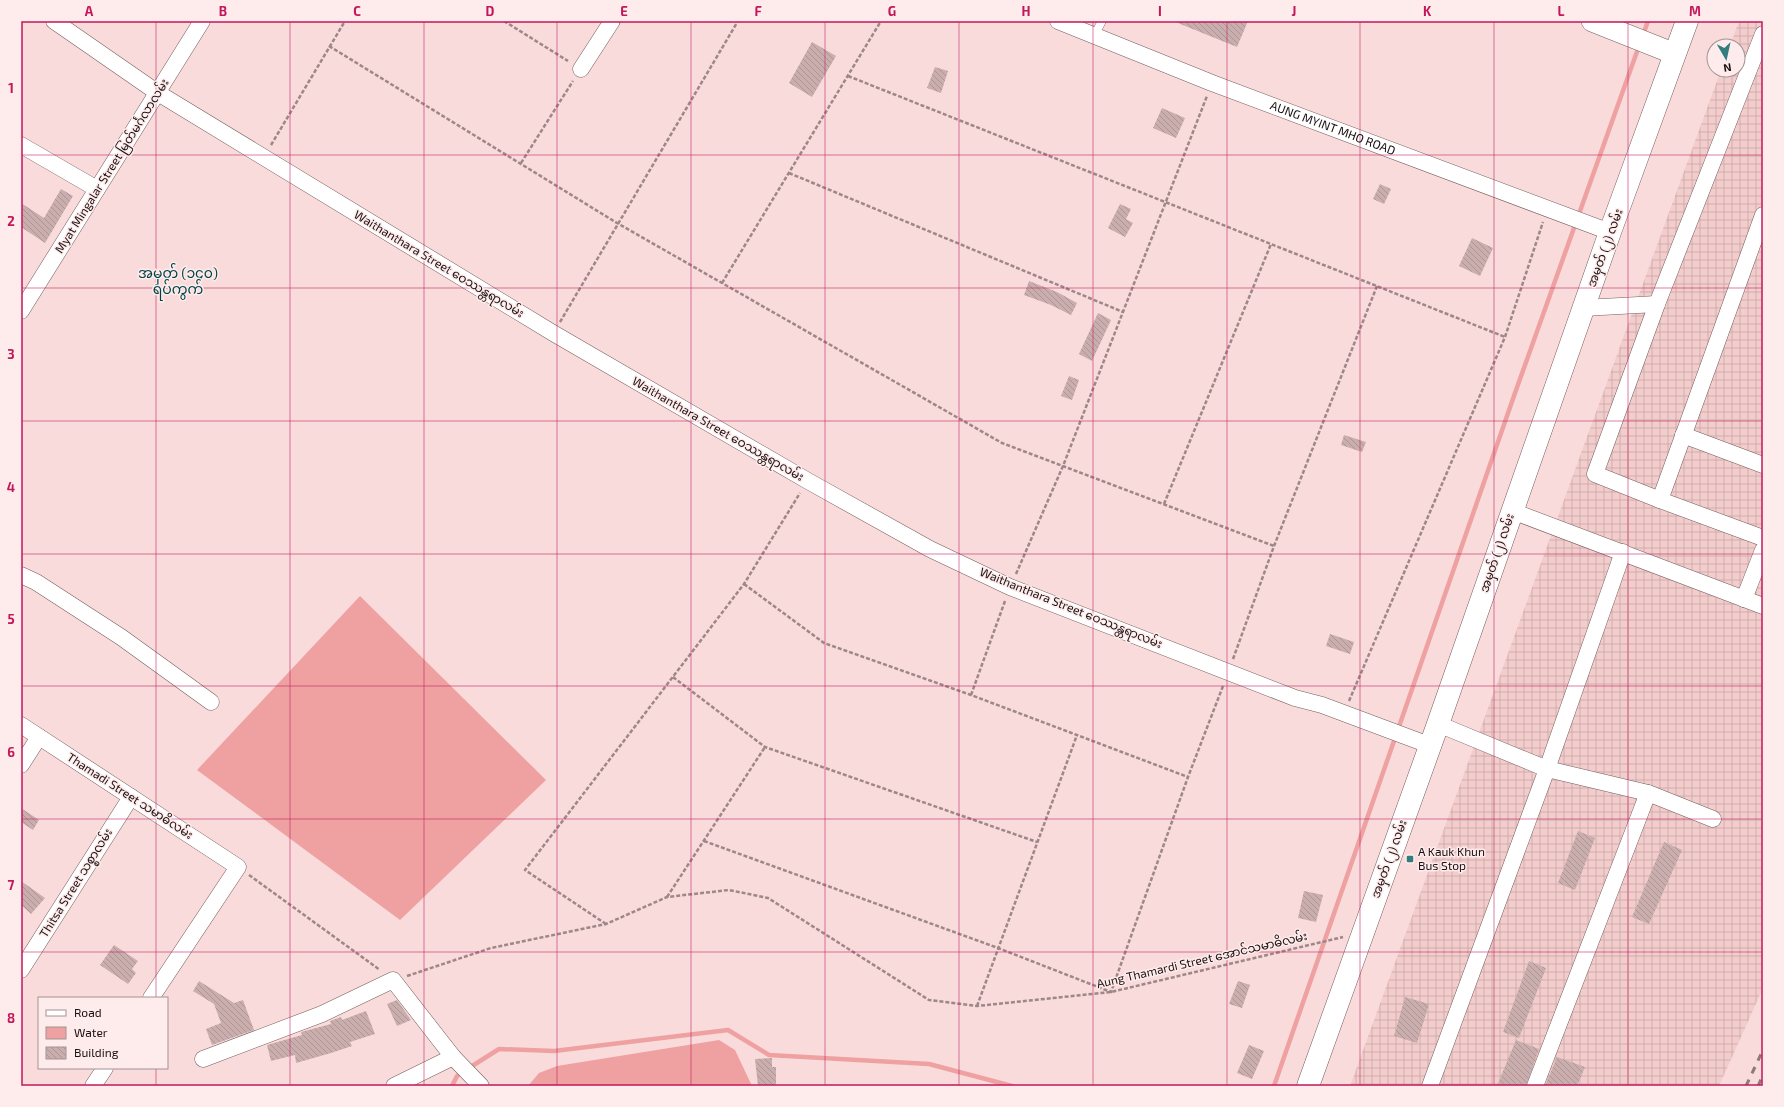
<svg xmlns="http://www.w3.org/2000/svg" width="1784" height="1107" font-family="'Exo 2','Noto Sans Myanmar',sans-serif">
  <style>
    .industrial { fill: url(#industrial-grid) }
    .water { fill: #efa1a2 }
    .lines { fill: none; stroke-linecap: round; stroke-linejoin: round }
    .stream { stroke: #efa1a2; stroke-width: 4.5 }
    .building { fill: url(#building-back-hatch) }
    .service-casing { stroke: #775d5d; stroke-width: 9 }
    .minor-casing { stroke: #775d5d; stroke-width: 17 }
    .tertiary-casing { stroke: #775d5d; stroke-width: 22 }
    .primary-casing { stroke: #775d5d; stroke-width: 23 }
    .path { stroke: #9d8788; stroke-width: 2.5; stroke-dasharray: 4 2; stroke-linecap: butt }
    .service { stroke: #fff; stroke-width: 8 }
    .minor { stroke: #fff; stroke-width: 16 }
    .tertiary { stroke: #fff; stroke-width: 21 }
    .primary { stroke: #fff; stroke-width: 22 }
    .rail { stroke: #8d797a; stroke-width: 3; stroke-dasharray: 7 7; stroke-linecap: butt }
    .grid { fill: none; stroke: #c2185b; stroke-width: 1; stroke-opacity: 0.55 }
    .poi-dot { fill: #337d7f; stroke: #feebeb; stroke-width: 1.5 }
    .labels { text-anchor: middle; stroke-width: 3; stroke-linejoin: round; paint-order: stroke }
    .street-label { font-size: 12px; fill: #1a1011; stroke: #feebeb }
    .poi-label { font-size: 12px; fill: #1a1011; stroke: #feebeb; text-anchor: start }
    .quarter-label { font-size: 14px; fill: #004446; stroke: #feebeb }
    .neatline { fill: none; stroke: #c2185b; stroke-width: 1.5 }
    .grid-label { font-size: 13px; text-anchor: middle; font-weight: bold; fill: #c2185b }
  </style>
  <defs>
    <pattern id="industrial-grid" width="8" height="8" patternUnits="userSpaceOnUse"><rect width="8" height="8" fill="#f3cccc"/><path d="M0 4h8M4 0v8" fill="none" stroke="#d0aeae"/></pattern>
    <pattern id="building-back-hatch" width="6" height="6" patternUnits="userSpaceOnUse"><rect width="6" height="6" fill="#caaeae"/><path d="M-1 5l2 2M0 0l6 6M5-1l2 2" fill="none" stroke="#ad9595"/></pattern>
  </defs>
  <rect width="100%" height="100%" fill="#f9dbdb"/>
  <!-- industrial -->
  <path class="industrial" d="M1739 21H1763V988L1719 1086H1350L1721 70H1738V46H1730Z"/>
  <!-- water -->
  <g class="water">
    <path d="M360 596 546 780 400 920 197 770Z"/>
    <path d="M719 1040 735 1050 752 1086H528L539 1073 557 1066Z"/>
  </g>
  <g class="lines">
    <!-- stream -->
    <g class="stream">
      <path d="M1643 35 1648 21"/>
      <path d="M469 1068 499 1049 554 1051 728 1030 769 1055 929 1064 1012 1086"/>
      <path d="M452 1086 457 1076 463 1072"/>
      <path d="M1274 1086 1515 393 1639 46"/>
    </g>
  </g>
  <!-- building -->
  <g class="building">
    <path d="M1173 21H1248L1237 47Z"/>
    <path d="M812 42 836 56 812 97 789 83Z"/>
    <path d="M935 67 948 71 941 93 927 88Z"/>
    <path d="M1162 108 1185 118 1176 138 1153 128Z"/>
    <path d="M1380 184 1391 189 1384 204 1373 199Z"/>
    <path d="M61 189 73 196 45 243 21 227V203L44 218Z"/>
    <path d="M1120 204 1131 209 1126 219 1133 223 1125 237 1108 228Z"/>
    <path d="M1472 238 1493 248 1480 276 1459 266Z"/>
    <path d="M1029 281 1057 292 1077 303 1071 315 1051 305 1024 295Z"/>
    <path d="M1098 313 1111 320 1092 361 1079 354Z"/>
    <path d="M1069 376 1079 380 1072 400 1061 396Z"/>
    <path d="M1344 435 1366 442 1362 452 1341 445Z"/>
    <path d="M1330 634 1354 642 1350 654 1326 646Z"/>
    <path d="M21 808 39 820 33 830 21 822Z"/>
    <path d="M1578 831 1595 838 1575 890 1558 883Z"/>
    <path d="M1664 842 1682 850 1649 924 1632 917Z"/>
    <path d="M21 881 45 898 31 914 21 905Z"/>
    <path d="M1304 891 1323 895 1316 922 1298 918Z"/>
    <path d="M114 945 138 961 132 969 136 973 128 984 100 965Z"/>
    <path d="M1529 961 1546 968 1519 1038 1503 1032Z"/>
    <path d="M199 981 234 1003 243 1000 254 1030 212 1045 206 1029 221 1023 214 1004 193 991Z"/>
    <path d="M1238 981 1250 985 1242 1008 1229 1004Z"/>
    <path d="M1405 997 1429 1004 1417 1043 1394 1036Z"/>
    <path d="M397 1000 411 1020 397 1026 387 1004Z"/>
    <path d="M366 1011 375 1034 350 1042 352 1046 331 1053 296 1063 295 1055 271 1061 267 1045 302 1035 301 1032 331 1024 330 1021 341 1017 342 1020Z"/>
    <path d="M1516 1040 1539 1049 1526 1086H1497Z"/>
    <path d="M1249 1045 1264 1051 1252 1079 1237 1073Z"/>
    <path d="M1557 1057 1585 1067 1577 1086H1545Z"/>
    <path d="M772 1058V1067H776V1086H758L755 1059Z"/>
  </g>
  <g class="lines">
    <!-- service casing -->
    <g class="service-casing">
      <path id="service" d="M1094 36 1102 21"/>
    </g>
    <!-- minor casing -->
    <g class="minor-casing">
      <g id="minor">
        <path d="M54 21 158 93 553 333 808 481 930 549 1010 587 1295 698 1322 705 1429 745"/>
        <path id="s1" d="M1058 21 1212 83 1610 232"/>
        <path d="M1763 34 1657 304 1595 474 1660 500 1763 538"/>
        <path d="M581 69 612 21"/>
        <path d="M21 145 97 189"/>
        <path d="M1583 308 1657 304"/>
        <path d="M21 311 202 21"/>
        <path d="M1683 435 1763 465"/>
        <path d="M1660 500 1763 215"/>
        <path d="M1512 511 1763 606"/>
        <path d="M21 575 36 582 121 637 211 702"/>
        <path d="M1744 599 1763 550"/>
        <path d="M1438 724 1547 769 1648 793 1713 819"/>
        <path d="M21 725 238 867 151 998"/>
        <path d="M21 765 39 737"/>
        <path d="M21 970 131 797"/>
        <path d="M203 1059 322 1014 393 980 453 1057 481 1086"/>
        <path d="M93 1086 105 1068"/>
        <path d="M394 1086 453 1057"/>
        <path d="M1430 1086 1547 769 1623 552"/>
        <path d="M1535 1086 1648 793"/>
      </g>
    </g>
    <!-- tertiary casing -->
    <g class="tertiary-casing">
      <path id="tertiary" d="M1592 21 1675 54"/>
    </g>
    <!-- primary casing -->
    <g class="primary-casing">
      <path id="primary" d="M1308 1086 1438 724 1610 232 1687 21"/>
    </g>
    <!-- path -->
    <g class="path">
      <path d="M504 21 568 61"/>
      <path d="M329 46 617 223 1002 443 1274 546"/>
      <path d="M848 76 1505 337"/>
      <path d="M271 145 345 21"/>
      <path d="M521 163 573 81"/>
      <path d="M789 173 1123 312"/>
      <path d="M722 283 881 21"/>
      <path d="M560 322 738 21"/>
      <path d="M1164 504 1271 244"/>
      <path d="M1016 574 1063 466 1207 96"/>
      <path d="M744 584 824 643 971 695 1188 777"/>
      <path d="M1233 659 1274 546 1377 286"/>
      <path d="M673 677 765 747 1037 842"/>
      <path d="M971 695 1005 601"/>
      <path d="M1349 701 1505 337 1543 222"/>
      <path d="M704 841 998 948 1111 992 1188 777 1223 686"/>
      <path d="M249 875 380 970"/>
      <path d="M667 897 765 747"/>
      <path d="M606 924 525 870 744 584 800 493"/>
      <path d="M407 976 491 948 606 924 667 897 729 890 768 898 929 1000 977 1006 1111 992 1343 937"/>
      <path d="M977 1006 1077 735"/>
    </g>
    <!-- service -->
    <use href="#service" class="service"/>
    <!-- minor -->
    <use href="#minor" class="minor"/>
    <!-- tertiary -->
    <use href="#tertiary" class="tertiary"/>
    <!-- primary -->
    <use href="#primary" class="primary"/>
    <!-- rail -->
    <g class="rail">
      <path d="M1746 1086 1763 1050"/>
      <path d="M1758 1086 1763 1075"/>
    </g>
  </g>
  <!-- grid -->
  <path class="grid" d="M156 21V998M290 21V1086M424 21V1086M557 21V1086M691 21V1086M825 21V1086M959 21V1086M1093 21V1086M1227 21V1086M1360 21V1086M1494 21V1086M1628 21V1086M21 155H1763M21 288H1763M21 421H1763M21 554H1763M21 686H1763M21 819H1763M21 952H1763M156 1068V1086"/>
  <!-- markers -->
  <rect class="poi-dot" x="1406" y="855" width="8" height="8" rx="2"/>
  <g class="labels">
    <!-- street labels -->
    <g class="street-label">
      <text dy="4" stroke="none"><textPath href="#s1" startOffset="295">AUNG MYINT MHO ROAD</textPath></text>
      <text transform="translate(112 166) rotate(-58)" y="4">Myat Mingalar Street မြတ်မင်္ဂလာလမ်း</text>
      <text transform="translate(1605 248) rotate(-70)" y="4">အမှတ် (၂) လမ်း</text>
      <text transform="translate(439 264) rotate(31)" y="4">Waithanthara Street ဝေဿန္တရာလမ်း</text>
      <text transform="translate(718 429) rotate(30)" y="4">Waithanthara Street ဝေဿန္တရာလမ်း</text>
      <text transform="translate(1497 553) rotate(-71)" y="4">အမှတ် (၂) လမ်း</text>
      <text transform="translate(1071 608) rotate(22)" y="4">Waithanthara Street ဝေဿန္တရာလမ်း</text>
      <text transform="translate(130 796) rotate(33)" y="4">Thamadi Street သမာဓိလမ်း</text>
      <text transform="translate(1389 859) rotate(-70)" y="4">အမှတ် (၂) လမ်း</text>
      <text transform="translate(76 883) rotate(-58)" y="4">Thitsa Street သစ္စာလမ်း</text>
      <text transform="translate(1202 960) rotate(-13)" y="4">Aung Thamardi Street အောင်သမာဓိလမ်း</text>
    </g>
    <!-- poi labels -->
    <g class="poi-label">
      <text x="1418" y="856">A Kauk Khun<tspan x="1418" dy="14">Bus Stop</tspan></text>
    </g>
    <!-- quarter labels -->
    <g class="quarter-label">
      <text x="178" y="278">အမှတ် (၁၄၀)<tspan x="178" dy="16">ရပ်ကွက်</tspan></text>
    </g>
  </g>
  <!-- border -->
  <rect width="1784" height="1107" fill="none" stroke="#feebeb" stroke-width="44"/>
  <!-- legend -->
  <rect x="38" y="997" width="130" height="72" fill="#feebeb" stroke="#a39394"/>
  <rect x="46" y="1010" width="20" height="6" fill="#ffffff" stroke="#a39394"/>
  <text x="74" y="1017" font-size="12" fill="#1a1011">Road</text>
  <rect x="46" y="1027" width="20" height="12" fill="#efa1a2" stroke="#a39394"/>
  <text x="74" y="1037" font-size="12" fill="#1a1011">Water</text>
  <rect x="46" y="1047" width="20" height="12" fill="url(#building-back-hatch)" stroke="#a39394"/>
  <text x="74" y="1057" font-size="12" fill="#1a1011">Building</text>
  <!-- north arrow -->
  <g transform="translate(1726 58) rotate(171)"><circle r="19" fill="#feebeb" stroke="#a39394"/>
  <path d="M0-3L7 15L0 10L-7 15Z" fill="#337d7f"/>
  <text y="-6" font-size="11" font-weight="bold" text-anchor="middle" fill="#1a1011">N</text>
  </g>
  <rect x="22" y="22" width="1740" height="1063" class="neatline"/>
  <g class="grid-label">
    <text x="89" y="16">A</text>
    <text x="223" y="16">B</text>
    <text x="357" y="16">C</text>
    <text x="490" y="16">D</text>
    <text x="624" y="16">E</text>
    <text x="758" y="16">F</text>
    <text x="892" y="16">G</text>
    <text x="1026" y="16">H</text>
    <text x="1160" y="16">I</text>
    <text x="1294" y="16">J</text>
    <text x="1427" y="16">K</text>
    <text x="1561" y="16">L</text>
    <text x="1695" y="16">M</text>
    <text x="11" y="93">1</text>
    <text x="11" y="226">2</text>
    <text x="11" y="359">3</text>
    <text x="11" y="492">4</text>
    <text x="11" y="624">5</text>
    <text x="11" y="757">6</text>
    <text x="11" y="890">7</text>
    <text x="11" y="1023">8</text>
  </g>
</svg>
